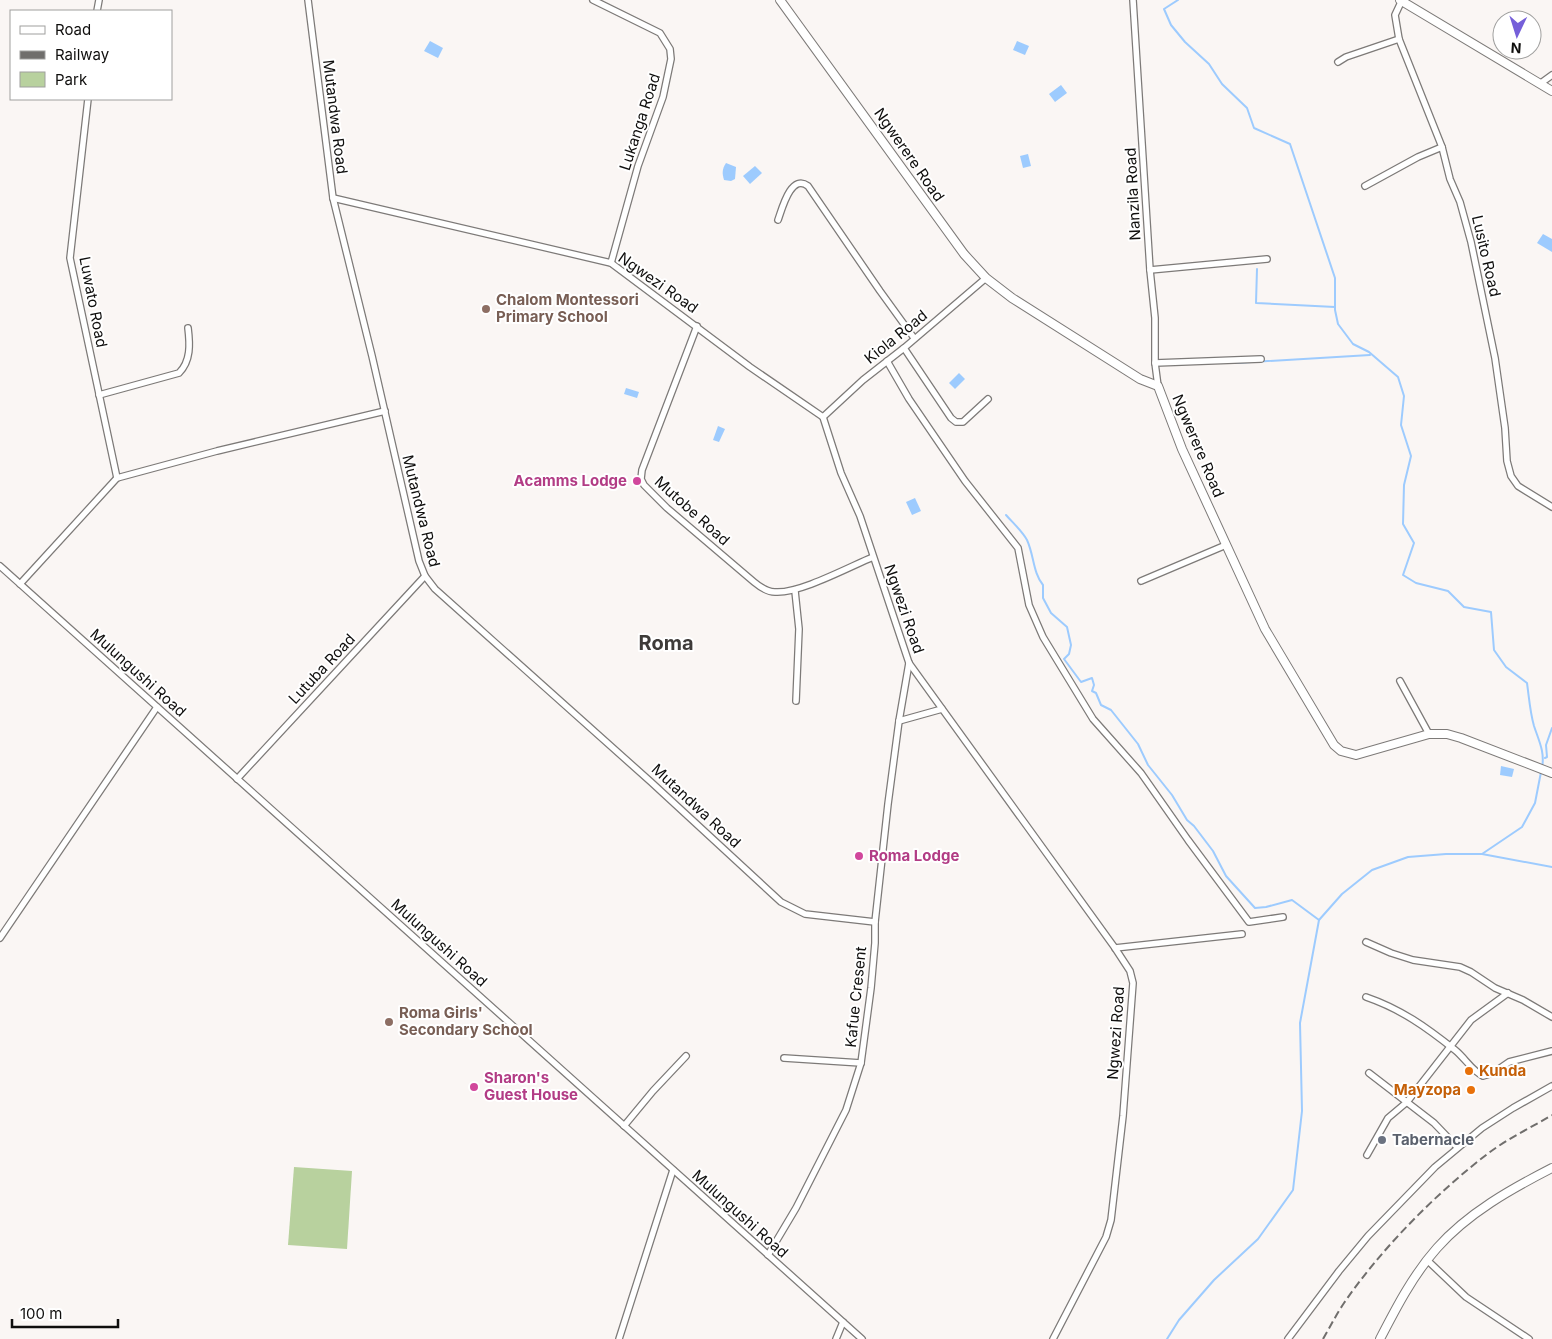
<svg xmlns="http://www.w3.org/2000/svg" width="1552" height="1339" font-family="Inter,sans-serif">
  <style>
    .green { fill: #b8d19e }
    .water { fill: #9dcbfe }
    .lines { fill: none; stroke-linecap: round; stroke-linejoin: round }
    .stream { stroke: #9dcbfe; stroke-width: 2 }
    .street-casing { stroke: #7d7a78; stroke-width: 8 }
    .secondary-casing { stroke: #7d7a78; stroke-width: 10 }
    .street { stroke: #fff; stroke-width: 5.5 }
    .secondary { stroke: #fff; stroke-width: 8 }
    .rail { stroke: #706e6c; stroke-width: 2; stroke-dasharray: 8 4; stroke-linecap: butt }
    .education-dot { fill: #8d6e63; stroke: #fff; stroke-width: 2 }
    .hotel-dot { fill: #d1479c; stroke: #fff; stroke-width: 2 }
    .food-dot { fill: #e8710a; stroke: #fff; stroke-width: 2 }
    .worship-dot { fill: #6b7280; stroke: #fff; stroke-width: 2 }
    .labels { text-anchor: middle; stroke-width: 4; stroke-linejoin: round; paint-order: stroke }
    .street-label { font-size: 15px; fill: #0f0e0d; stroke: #fff }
    .education-label { font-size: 15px; font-weight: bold; fill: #785e54; stroke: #fff; text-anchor: start }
    .hotel-label { font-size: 15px; font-weight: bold; fill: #b23c85; stroke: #fff; text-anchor: start }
    .food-label { font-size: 15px; font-weight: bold; fill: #c56008; stroke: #fff; text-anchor: start }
    .worship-label { font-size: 15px; font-weight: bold; fill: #5b616d; stroke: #fff; text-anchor: start }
    .district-label { font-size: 20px; font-weight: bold; fill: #3e3b39; stroke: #fff }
  </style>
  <rect width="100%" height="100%" fill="#faf6f4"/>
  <!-- green -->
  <path class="green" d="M294 1167 352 1171 347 1249 288 1245Z"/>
  <!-- water -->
  <g class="water">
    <path d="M430 41 443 48 438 58 424 51Z"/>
    <path d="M1017 41 1029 46 1025 55 1013 50Z"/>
    <path d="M1061 85 1067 93 1055 102 1049 94Z"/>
    <path d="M1028 154 1031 166 1023 168 1020 156Z"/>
    <path d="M726 163 736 167 735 179 731 181 724 180C722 173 722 169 726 163Z"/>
    <path d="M755 166 762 173 750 184 743 176Z"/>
    <path d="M1543 234 1552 239V252L1537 243Z"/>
    <path d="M959 373 965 379 955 389 949 383Z"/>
    <path d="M626 388 639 392 637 398 624 394Z"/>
    <path d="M718 426 725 429 719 442 713 440Z"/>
    <path d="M915 498 921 511 912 515 906 502Z"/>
    <path d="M1501 766 1514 769 1512 777 1500 775Z"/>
  </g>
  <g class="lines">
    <!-- stream -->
    <g class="stream">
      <path d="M1178 0 1164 9 1171 25 1185 42 1209 64 1222 84 1247 108 1254 128 1290 144 1335 278V310L1338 324 1353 344 1369 352 1398 377 1404 396 1401 425 1411 456 1404 485 1403 524 1414 543 1403 575 1416 583 1448 591 1464 607 1491 612 1494 650 1506 667 1527 683C1529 697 1530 712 1534 726 1539 741 1545 752 1542 768"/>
      <path d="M1257 269 1256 303 1335 307"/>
      <path d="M1235 363 1370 355"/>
      <path d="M1006 515C1013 523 1022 531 1027 540 1034 555 1033 573 1043 585V598L1051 613 1067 627 1071 645 1069 654 1064 659 1081 682 1092 678 1094 685 1092 691 1096 693 1101 705 1111 710 1138 744 1148 765 1172 795 1187 820 1194 826 1213 851 1226 876 1255 908 1266 907 1292 900 1319 920"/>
      <path d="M1545 758 1547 757 1546 745 1552 728"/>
      <path d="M1482 854 1522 827 1535 803 1541 772"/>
      <path d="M1167 1339 1179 1320 1214 1280 1258 1239 1293 1190 1302 1111 1300 1023 1319 920 1342 894 1372 870 1408 857 1446 854H1482L1552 867"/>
    </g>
    <!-- street casing -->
    <g class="street-casing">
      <g id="street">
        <path d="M308 0 333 198 372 356 419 561 425 576 435 589 651 782 781 902 805 914 875 922"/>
        <path d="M593 0 660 33 670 49 671 59 663 97 638 166 611 263"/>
        <path d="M1133 0 1150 270 1155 318V363L1158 386"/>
        <path d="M1402 0 1395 15 1399 39 1442 147 1450 179 1460 202 1471 242 1495 358 1505 428 1507 461 1511 476 1518 486 1552 507"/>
        <path d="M97 11 99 0"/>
        <path d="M1338 62 1346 57 1399 39"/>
        <path d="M1541 83 1552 75"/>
        <path d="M88 99 70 258 117 478"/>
        <path d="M1365 186 1418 157 1442 147"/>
        <path d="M333 198 611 263 750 367 823 417 841 473 860 516 909 663 1115 948 1130 971 1133 983 1123 1116 1111 1220 1106 1237 1053 1339"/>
        <path d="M778 220C782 209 791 173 808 186L880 291 914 338"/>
        <path d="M1150 270 1267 259"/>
        <path d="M697 326 642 470 641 479 644 485 667 508 754 582C760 587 767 592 775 592 799 594 849 567 873 557"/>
        <path d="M904 348 951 418 956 422H963L988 399"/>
        <path d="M887 361 909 399 965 481 1018 548 1029 605 1043 637 1093 719 1141 773 1188 840 1249 922 1283 917"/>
        <path d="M1155 363 1261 359"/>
        <path d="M99 395 179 373C191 361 190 344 188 328"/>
        <path d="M823 417 863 380 904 348 986 278"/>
        <path d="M0 566 862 1339"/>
        <path d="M1141 581 1226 545"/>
        <path d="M20 584 117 478 217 451 385 411"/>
        <path d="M795 591 799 629 796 701"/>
        <path d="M1400 681 1429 734"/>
        <path d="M899 721 942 709"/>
        <path d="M237 779 425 576"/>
        <path d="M0 938 157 707"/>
        <path d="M1366 942 1391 953 1413 960 1460 967 1471 972 1495 988 1523 1000 1552 1017"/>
        <path d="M1115 948 1242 934"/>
        <path d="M1366 997C1401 1009 1426 1027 1455 1050 1465 1058 1472 1071 1483 1076L1493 1073 1509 1062 1552 1051"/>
        <path d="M784 1058 861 1063"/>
        <path d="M1369 1073 1434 1123 1457 1147"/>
        <path d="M624 1126 653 1091 686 1056"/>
        <path d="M1367 1155 1388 1118 1407 1102 1471 1020 1508 993"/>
        <path d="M768 1255 796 1208 846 1110 861 1063 871 988 875 943V922L888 804 899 721 909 663"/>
        <path d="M1427 1260 1466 1297 1529 1339"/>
        <path d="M619 1339 673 1170"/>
        <path d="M836 1339 843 1322"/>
        <path d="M1288 1339 1339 1271 1368 1236 1435 1167 1482 1128 1513 1108 1552 1086"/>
      </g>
    </g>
    <!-- secondary casing -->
    <g class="secondary-casing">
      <g id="secondary">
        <path d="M780 0 964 254 986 278 1012 298 1140 379 1158 386 1182 449 1265 629 1334 745 1341 751 1356 755 1429 734H1447L1461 738 1552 773"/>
        <path d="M1400 0 1552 91"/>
        <path d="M1380 1339C1396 1308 1413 1275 1437 1248 1468 1213 1511 1189 1552 1168"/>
      </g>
    </g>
    <!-- street -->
    <use href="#street" class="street"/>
    <!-- secondary -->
    <use href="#secondary" class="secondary"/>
    <!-- rail -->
    <path class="rail" d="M1323 1339C1330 1327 1336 1315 1344 1303 1381 1249 1437 1192 1490 1152 1509 1138 1532 1127 1552 1115"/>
  </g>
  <!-- markers -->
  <g class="education-dot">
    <circle cx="486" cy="309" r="5"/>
    <circle cx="389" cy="1022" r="5"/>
  </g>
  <g class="hotel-dot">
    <circle cx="637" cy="481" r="5"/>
    <circle cx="859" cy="856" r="5"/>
    <circle cx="474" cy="1087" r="5"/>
  </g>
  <g class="food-dot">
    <circle cx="1469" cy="1071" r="5"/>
    <circle cx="1471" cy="1090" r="5"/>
  </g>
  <circle class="worship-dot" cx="1382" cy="1140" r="5"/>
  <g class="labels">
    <!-- street labels -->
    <g class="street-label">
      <text transform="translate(335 117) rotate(83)" y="5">Mutandwa Road</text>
      <text transform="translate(640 122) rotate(-72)" y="5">Lukanga Road</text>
      <text transform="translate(909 155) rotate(55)" y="5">Ngwerere Road</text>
      <text transform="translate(1133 194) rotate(-93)" y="5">Nanzila Road</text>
      <text transform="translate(1486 256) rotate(77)" y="5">Lusito Road</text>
      <text transform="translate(658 283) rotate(35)" y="5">Ngwezi Road</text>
      <text transform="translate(93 302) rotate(79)" y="5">Luwato Road</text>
      <text transform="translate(896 337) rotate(-39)" y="5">Kiola Road</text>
      <text transform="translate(1198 446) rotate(67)" y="5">Ngwerere Road</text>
      <text transform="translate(421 511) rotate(76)" y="5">Mutandwa Road</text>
      <text transform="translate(692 511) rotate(42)" y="5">Mutobe Road</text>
      <text transform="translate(904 609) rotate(71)" y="5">Ngwezi Road</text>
      <text transform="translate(322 669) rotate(-47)" y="5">Lutuba Road</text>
      <text transform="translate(138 673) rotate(42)" y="5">Mulungushi Road</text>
      <text transform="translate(696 806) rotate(43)" y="5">Mutandwa Road</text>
      <text transform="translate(439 943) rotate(42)" y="5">Mulungushi Road</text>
      <text transform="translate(856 997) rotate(-84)" y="5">Kafue Cresent</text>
      <text transform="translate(1116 1033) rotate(-86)" y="5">Ngwezi Road</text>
      <text transform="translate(740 1214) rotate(42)" y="5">Mulungushi Road</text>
    </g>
    <!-- education labels -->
    <g class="education-label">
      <text x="496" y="305">Chalom Montessori<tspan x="496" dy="17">Primary School</tspan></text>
      <text x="399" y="1018">Roma Girls'<tspan x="399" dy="17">Secondary School</tspan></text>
    </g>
    <!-- hotel labels -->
    <g class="hotel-label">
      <text x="627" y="486" text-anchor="end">Acamms Lodge</text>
      <text x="869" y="861">Roma Lodge</text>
      <text x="484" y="1083">Sharon's<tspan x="484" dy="17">Guest House</tspan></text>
    </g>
    <!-- food labels -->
    <g class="food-label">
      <text x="1479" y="1076">Kunda</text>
      <text x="1461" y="1095" text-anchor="end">Mayzopa</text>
    </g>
    <!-- worship labels -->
    <g class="worship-label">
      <text x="1392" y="1145">Tabernacle</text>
    </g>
    <!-- district labels -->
    <g class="district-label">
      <text x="666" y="650">Roma</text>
    </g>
  </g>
  <!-- legend -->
  <rect x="10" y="10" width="162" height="90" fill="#ffffff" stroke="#9f9f9e"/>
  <rect x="20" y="26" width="25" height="8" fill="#ffffff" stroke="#9f9f9e"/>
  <text x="55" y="35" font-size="15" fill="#0f0e0d">Road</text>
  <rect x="20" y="51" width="25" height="8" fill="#706e6c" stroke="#9f9f9e"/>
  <text x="55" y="60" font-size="15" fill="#0f0e0d">Railway</text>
  <rect x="20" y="72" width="25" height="15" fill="#b8d19e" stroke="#9f9f9e"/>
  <text x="55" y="85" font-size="15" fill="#0f0e0d">Park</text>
  <!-- north arrow -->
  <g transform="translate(1517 35) rotate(184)"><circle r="24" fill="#ffffff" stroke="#9f9f9e"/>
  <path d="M0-4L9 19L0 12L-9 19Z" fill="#755fd9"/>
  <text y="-8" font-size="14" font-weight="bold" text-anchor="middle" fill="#0f0e0d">N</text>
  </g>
  <!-- scale -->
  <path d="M12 1319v8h106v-8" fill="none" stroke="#0f0e0d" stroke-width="2.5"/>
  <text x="20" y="1319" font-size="15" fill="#0f0e0d" stroke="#ffffff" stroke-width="4" paint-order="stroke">100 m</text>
</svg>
